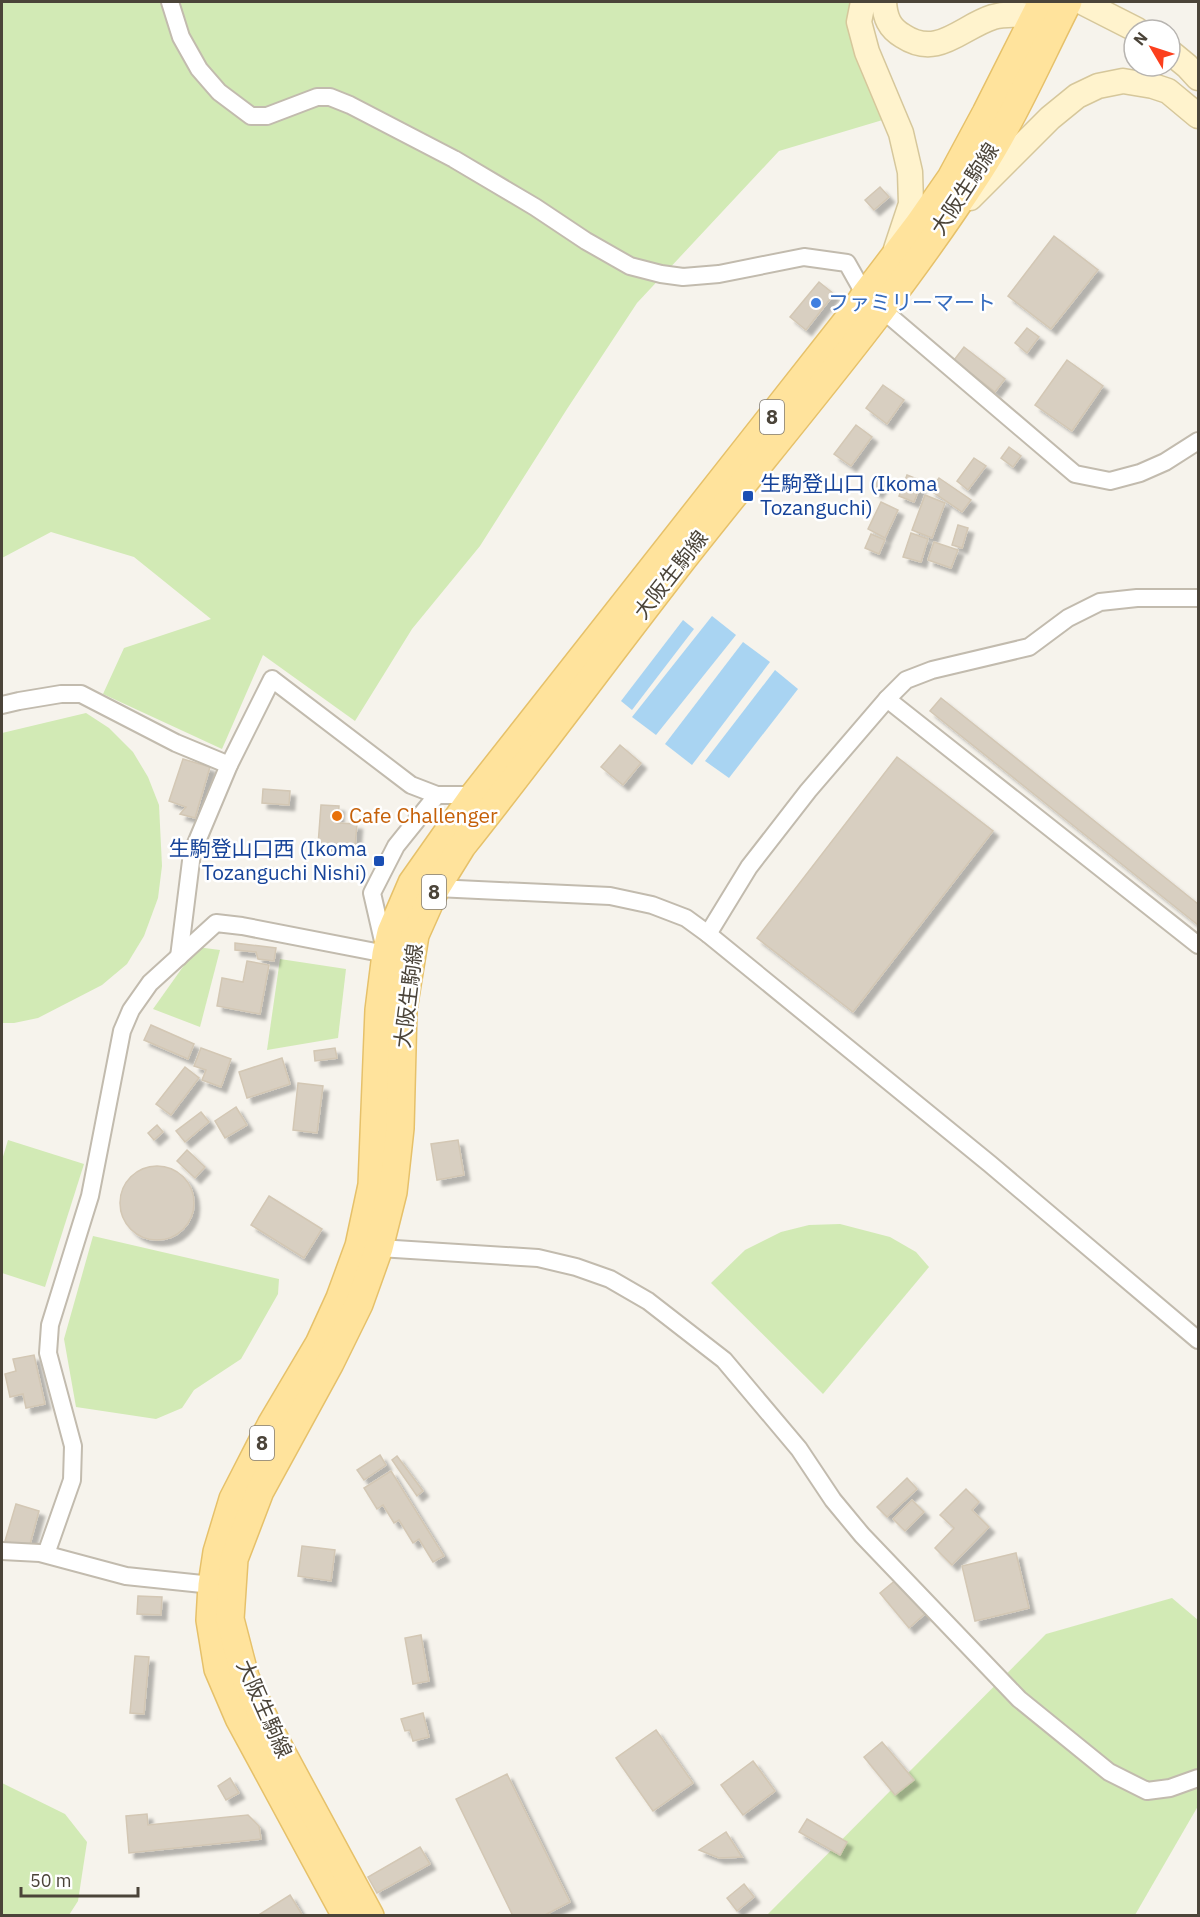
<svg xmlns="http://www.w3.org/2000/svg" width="1200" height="1917" font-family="'IBM Plex Sans','Noto Sans JP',sans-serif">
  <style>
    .green { fill: #d2eab5 }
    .water { fill: #a9d4f2 }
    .building { fill: #d8cfc1; stroke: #d3c7b4; stroke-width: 1.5; filter: url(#shadow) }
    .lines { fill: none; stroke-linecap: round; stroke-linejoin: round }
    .street-casing { stroke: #c2bbae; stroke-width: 20 }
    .secondary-casing { stroke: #d6c79b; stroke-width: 27 }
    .primary-casing { stroke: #e6c16a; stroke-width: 30 }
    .street { stroke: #fff; stroke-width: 16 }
    .secondary { stroke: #fff3cd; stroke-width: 24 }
    .primary { stroke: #ffe39c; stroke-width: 27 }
    .shop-dot { fill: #3f7fe0; stroke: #fff; stroke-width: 2 }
    .transit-dot { fill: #1a4fb4; stroke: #fff; stroke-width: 2 }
    .food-dot { fill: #e8710a; stroke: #fff; stroke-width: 2 }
    .labels { text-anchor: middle; stroke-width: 5; stroke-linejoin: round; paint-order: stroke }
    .shield { fill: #fff; stroke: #817c74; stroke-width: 1.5 }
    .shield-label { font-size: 20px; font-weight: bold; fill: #4b4439 }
    .street-label { font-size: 21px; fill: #4b4439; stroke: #fff }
    .shop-label { font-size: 21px; fill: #366cbe; stroke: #fff; text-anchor: start }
    .transit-label { font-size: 21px; fill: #164399; stroke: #fff; text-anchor: start }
    .food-label { font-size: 21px; fill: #c56008; stroke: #fff; text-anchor: start }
  </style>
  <defs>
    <filter id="shadow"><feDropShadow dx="5.5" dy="5.5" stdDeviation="1.5" flood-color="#0004"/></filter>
  </defs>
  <rect width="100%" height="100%" fill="#f6f3ec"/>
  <!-- green -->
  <g class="green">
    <path d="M2 2H854L886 119 779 151 637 303 567 409 480 546 412 629 355 721 263 655 222 749 103 694 124 648 211 619 134 557 51 532 2 558Z"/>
    <path d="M86 713 109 728 133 752 148 777 159 805 162 866 158 898 144 936 127 964 102 985 38 1018 14 1023H2V733Z"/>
    <path d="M197 947 220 950 200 1027 153 1009Z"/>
    <path d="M280 959 346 969 338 1038 267 1050Z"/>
    <path d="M8 1140 84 1164 45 1287 2 1273V1160Z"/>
    <path d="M840 1224 890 1237 916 1252 929 1267 823 1394 711 1283 745 1250 781 1232 809 1225Z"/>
    <path d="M93 1236 279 1279 278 1294 241 1359 194 1390 182 1408 156 1419 76 1407 64 1339Z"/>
    <path d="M1172 1598 1198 1620V1806L1135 1915 766 1916 1046 1634Z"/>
    <path d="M2 1783 65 1814 87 1842 78 1901 69 1915H2Z"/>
  </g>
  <!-- water -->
  <g class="water">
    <path d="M712 616 736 635 656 735 632 717Z"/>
    <path d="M683 620 694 629 632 710 621 701Z"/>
    <path d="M743 642 770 662 692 765 665 744Z"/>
    <path d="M775 670 798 689 729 778 705 761Z"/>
  </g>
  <!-- building -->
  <g class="building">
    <path d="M880 187 889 197 874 210 865 200Z"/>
    <path d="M1054 236 1098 270 1051 329 1008 296Z"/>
    <path d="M819 282 834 294 806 330 790 317Z"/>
    <path d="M1027 328 1039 337 1027 353 1015 343Z"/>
    <path d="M964 347 1005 379 995 392 954 360Z"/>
    <path d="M1067 360 1103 386 1072 431 1035 405Z"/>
    <path d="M883 385 904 400 887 424 866 408Z"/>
    <path d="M856 425 872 437 851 466 834 454Z"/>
    <path d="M1009 447 1021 456 1013 467 1001 458Z"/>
    <path d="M974 458 986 466 968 490 957 481Z"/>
    <path d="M880 475 886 480 877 493 871 488Z"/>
    <path d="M907 475 922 481 914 502 899 496Z"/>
    <path d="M939 478 971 500 962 512 930 490Z"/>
    <path d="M925 495 945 503 932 538 912 530Z"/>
    <path d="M881 502 898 510 885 538 868 529Z"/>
    <path d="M958 525 968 528 962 548 952 545Z"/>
    <path d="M911 533 928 539 921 562 903 557Z"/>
    <path d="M871 534 885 540 879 554 865 548Z"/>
    <path d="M934 542 958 550 951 568 928 560Z"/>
    <path d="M941 698 1198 904V925L930 711Z"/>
    <path d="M620 745 641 763 623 785 601 767Z"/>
    <path d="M897 757 993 831 853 1012 757 938Z"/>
    <path d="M183 759 210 767 195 818 180 814 186 807 169 801Z"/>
    <path d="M263 789 290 791 289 805 262 803Z"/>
    <path d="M321 805 339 806 338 823 357 824 355 847 318 845Z"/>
    <path d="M235 943 276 948 274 961 258 959 256 952 235 950Z"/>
    <path d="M247 961 269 965 260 1014 217 1006 222 978 243 982Z"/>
    <path d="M151 1025 194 1044 188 1059 144 1040Z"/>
    <path d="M201 1048 231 1059 221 1087 202 1080 206 1070 194 1066Z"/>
    <path d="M335 1048 337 1058 315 1061 314 1051Z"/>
    <path d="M282 1058 290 1084 247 1098 239 1072Z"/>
    <path d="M185 1067 199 1078 171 1115 156 1104Z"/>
    <path d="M298 1083 323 1086 317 1133 293 1130Z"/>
    <path d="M236 1107 247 1125 225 1138 215 1121Z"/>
    <path d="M201 1112 209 1122 185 1142 176 1131Z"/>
    <path d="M157 1125 163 1132 154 1140 148 1133Z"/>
    <path d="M458 1140 464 1175 437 1180 431 1144Z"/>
    <path d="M187 1150 205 1167 195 1178 177 1161Z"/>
    <circle cx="157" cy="1203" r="37"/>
    <path d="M269 1196 322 1229 304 1258 251 1225Z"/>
    <path d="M34 1355 45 1404 26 1408 23 1394 10 1397 5 1374 16 1371 13 1359Z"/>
    <path d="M380 1455 386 1465 364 1480 357 1470Z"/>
    <path d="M397 1456 423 1491 417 1496 392 1460Z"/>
    <path d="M391 1471 444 1556 433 1562 419 1539 413 1543 399 1520 394 1523 383 1505 377 1509 364 1488Z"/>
    <path d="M907 1478 917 1489 887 1517 877 1507Z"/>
    <path d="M966 1489 979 1502 972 1510 989 1527 952 1565 935 1548 954 1528 940 1515Z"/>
    <path d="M912 1500 924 1512 905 1531 893 1519Z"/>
    <path d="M16 1504 39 1511 29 1548 5 1541Z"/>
    <path d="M302 1546 335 1550 331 1581 298 1576Z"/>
    <path d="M1016 1553 1029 1608 975 1621 962 1566Z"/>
    <path d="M897 1579 926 1613 909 1628 880 1593Z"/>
    <path d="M138 1596 162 1597 161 1615 137 1614Z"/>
    <path d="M421 1635 429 1681 413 1684 405 1638Z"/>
    <path d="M135 1656 149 1657 144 1714 130 1713Z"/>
    <path d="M423 1713 429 1737 413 1741 410 1730 405 1731 401 1719Z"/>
    <path d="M656 1730 693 1783 653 1811 616 1758Z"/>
    <path d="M882 1742 914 1780 895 1795 864 1757Z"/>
    <path d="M753 1761 775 1791 743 1815 721 1785Z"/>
    <path d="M507 1774 570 1902 543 1916H513L456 1799Z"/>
    <path d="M230 1778 239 1793 226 1800 218 1786Z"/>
    <path d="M147 1814 148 1825 248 1815 259 1826 261 1839 129 1853 126 1816Z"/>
    <path d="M807 1819 847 1842 840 1855 799 1832Z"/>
    <path d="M726 1832 742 1857 719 1858 699 1850Z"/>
    <path d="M420 1847 430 1864 377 1893 368 1877Z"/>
    <path d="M744 1884 754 1897 737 1911 727 1898Z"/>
    <path d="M290 1895 303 1916H257Z"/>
  </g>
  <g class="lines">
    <!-- street casing -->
    <g class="street-casing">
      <g id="street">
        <path d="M170 2 181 37 199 69 219 92 251 116H267L317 97H330L350 105 454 159 535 207 586 241 630 266 661 274 683 277 719 274 804 257 847 263 865 295 1075 474 1110 481 1140 473 1165 462 1198 441"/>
        <path d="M887 699 1198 945"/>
        <path d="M2 705 19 701 61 694H81L176 743 229 765"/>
        <path d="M436 888 610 896 652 905 686 918 708 934 990 1164 1198 1340"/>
        <path d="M708 934 749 867 808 791 887 699 906 680 932 670 1029 647 1068 618 1100 602 1137 598H1198"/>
        <path d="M179 957 192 853 229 765 272 679 411 785 437 795H474"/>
        <path d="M379 1248 538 1258 576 1267 610 1279 648 1301 724 1360 799 1449 833 1500 862 1535 1019 1699 1109 1772 1147 1791 1170 1788 1198 1778"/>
        <path d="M2 1551 40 1553 126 1576 212 1585"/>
        <path d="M46 1554 72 1480 73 1446 48 1353 50 1325 90 1196 122 1031 131 1010 150 983 216 923 242 926 386 954 372 893 396 846 437 795"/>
      </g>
    </g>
    <!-- secondary casing -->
    <g class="secondary-casing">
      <g id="secondary">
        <path d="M863 2 859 22 867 52 901 133 910 172 911 204 896 249"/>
        <path d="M884 2C885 17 889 28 903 36 938 59 961 27 993 17 1007 13 1021 15 1035 16"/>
        <path d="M1082 2 1137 30"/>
        <path d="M1170 52 1187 66 1198 78"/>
        <path d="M970 198 1050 118 1077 96 1098 86 1123 81 1153 86 1168 91 1198 116"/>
      </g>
    </g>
    <!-- primary casing -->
    <g class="primary-casing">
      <g id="primary">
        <path d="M346 1916 239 1718 218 1669 210 1620 212 1585 217 1552 233 1499 271 1425 319 1344 340 1298 359 1246 372 1185 379 1010 386 954 391 932 412 883 474 795 854 312 865 295 919 224 951 178 986 113 1042 2"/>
        <path d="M370 1916 269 1729 245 1677 230 1619 234 1559 260 1491 330 1363 359 1304 379 1248 393 1192 400 1128 403 1009 415 935 436 888 462 846C536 753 606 658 679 564 780 435 889 311 978 173 1013 119 1039 59 1068 2"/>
      </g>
    </g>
    <!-- street -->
    <use href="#street" class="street"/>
    <!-- secondary -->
    <use href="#secondary" class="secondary"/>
    <!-- primary -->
    <use href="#primary" class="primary"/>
  </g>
  <!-- markers -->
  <circle class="shop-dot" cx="816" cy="303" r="6"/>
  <g class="transit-dot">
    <rect x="742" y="490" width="12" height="12" rx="3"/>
    <rect x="373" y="855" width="12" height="12" rx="3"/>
  </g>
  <circle class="food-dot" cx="337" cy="816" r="6"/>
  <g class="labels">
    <!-- shield labels -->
    <g class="shield">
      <rect x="760" y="400" width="24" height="34" rx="4.5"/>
      <rect x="422" y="875" width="24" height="34" rx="4.5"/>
      <rect x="250" y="1426" width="24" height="34" rx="4.5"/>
    </g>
    <g class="shield-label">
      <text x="772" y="424">8</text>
      <text x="434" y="899">8</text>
      <text x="262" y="1450">8</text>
    </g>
    <!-- street labels -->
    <g class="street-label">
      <text transform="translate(965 189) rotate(-57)" y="7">大阪生駒線</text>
      <text transform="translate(671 575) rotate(-52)" y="7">大阪生駒線</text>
      <text transform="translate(409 996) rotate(-83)" y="7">大阪生駒線</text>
      <text transform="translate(264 1709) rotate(66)" y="7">大阪生駒線</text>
    </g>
    <!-- shop labels -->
    <g class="shop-label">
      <text x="828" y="310">ファミリーマート</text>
    </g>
    <!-- transit labels -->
    <g class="transit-label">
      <text x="760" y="491">生駒登山口 (Ikoma<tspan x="760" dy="24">Tozanguchi)</tspan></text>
      <text x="367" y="856" text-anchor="end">生駒登山口西 (Ikoma<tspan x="367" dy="24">Tozanguchi Nishi)</tspan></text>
    </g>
    <!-- food labels -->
    <g class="food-label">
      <text x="349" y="823">Cafe Challenger</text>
    </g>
  </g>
  <!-- border -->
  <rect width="1200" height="1917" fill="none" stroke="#4b4439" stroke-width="6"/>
  <!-- north arrow -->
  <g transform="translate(1152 48) rotate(309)"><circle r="28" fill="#ffffff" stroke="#b7b4b0" stroke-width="1.5"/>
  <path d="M0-4.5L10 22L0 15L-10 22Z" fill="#fc3f1d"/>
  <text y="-9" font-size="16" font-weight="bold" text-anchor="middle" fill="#4b4439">N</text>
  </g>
  <!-- scale -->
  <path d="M21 1887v9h117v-9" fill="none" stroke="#4b4439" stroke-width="3"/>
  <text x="30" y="1887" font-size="18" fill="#4b4439" stroke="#ffffff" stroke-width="4.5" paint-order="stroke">50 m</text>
</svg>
